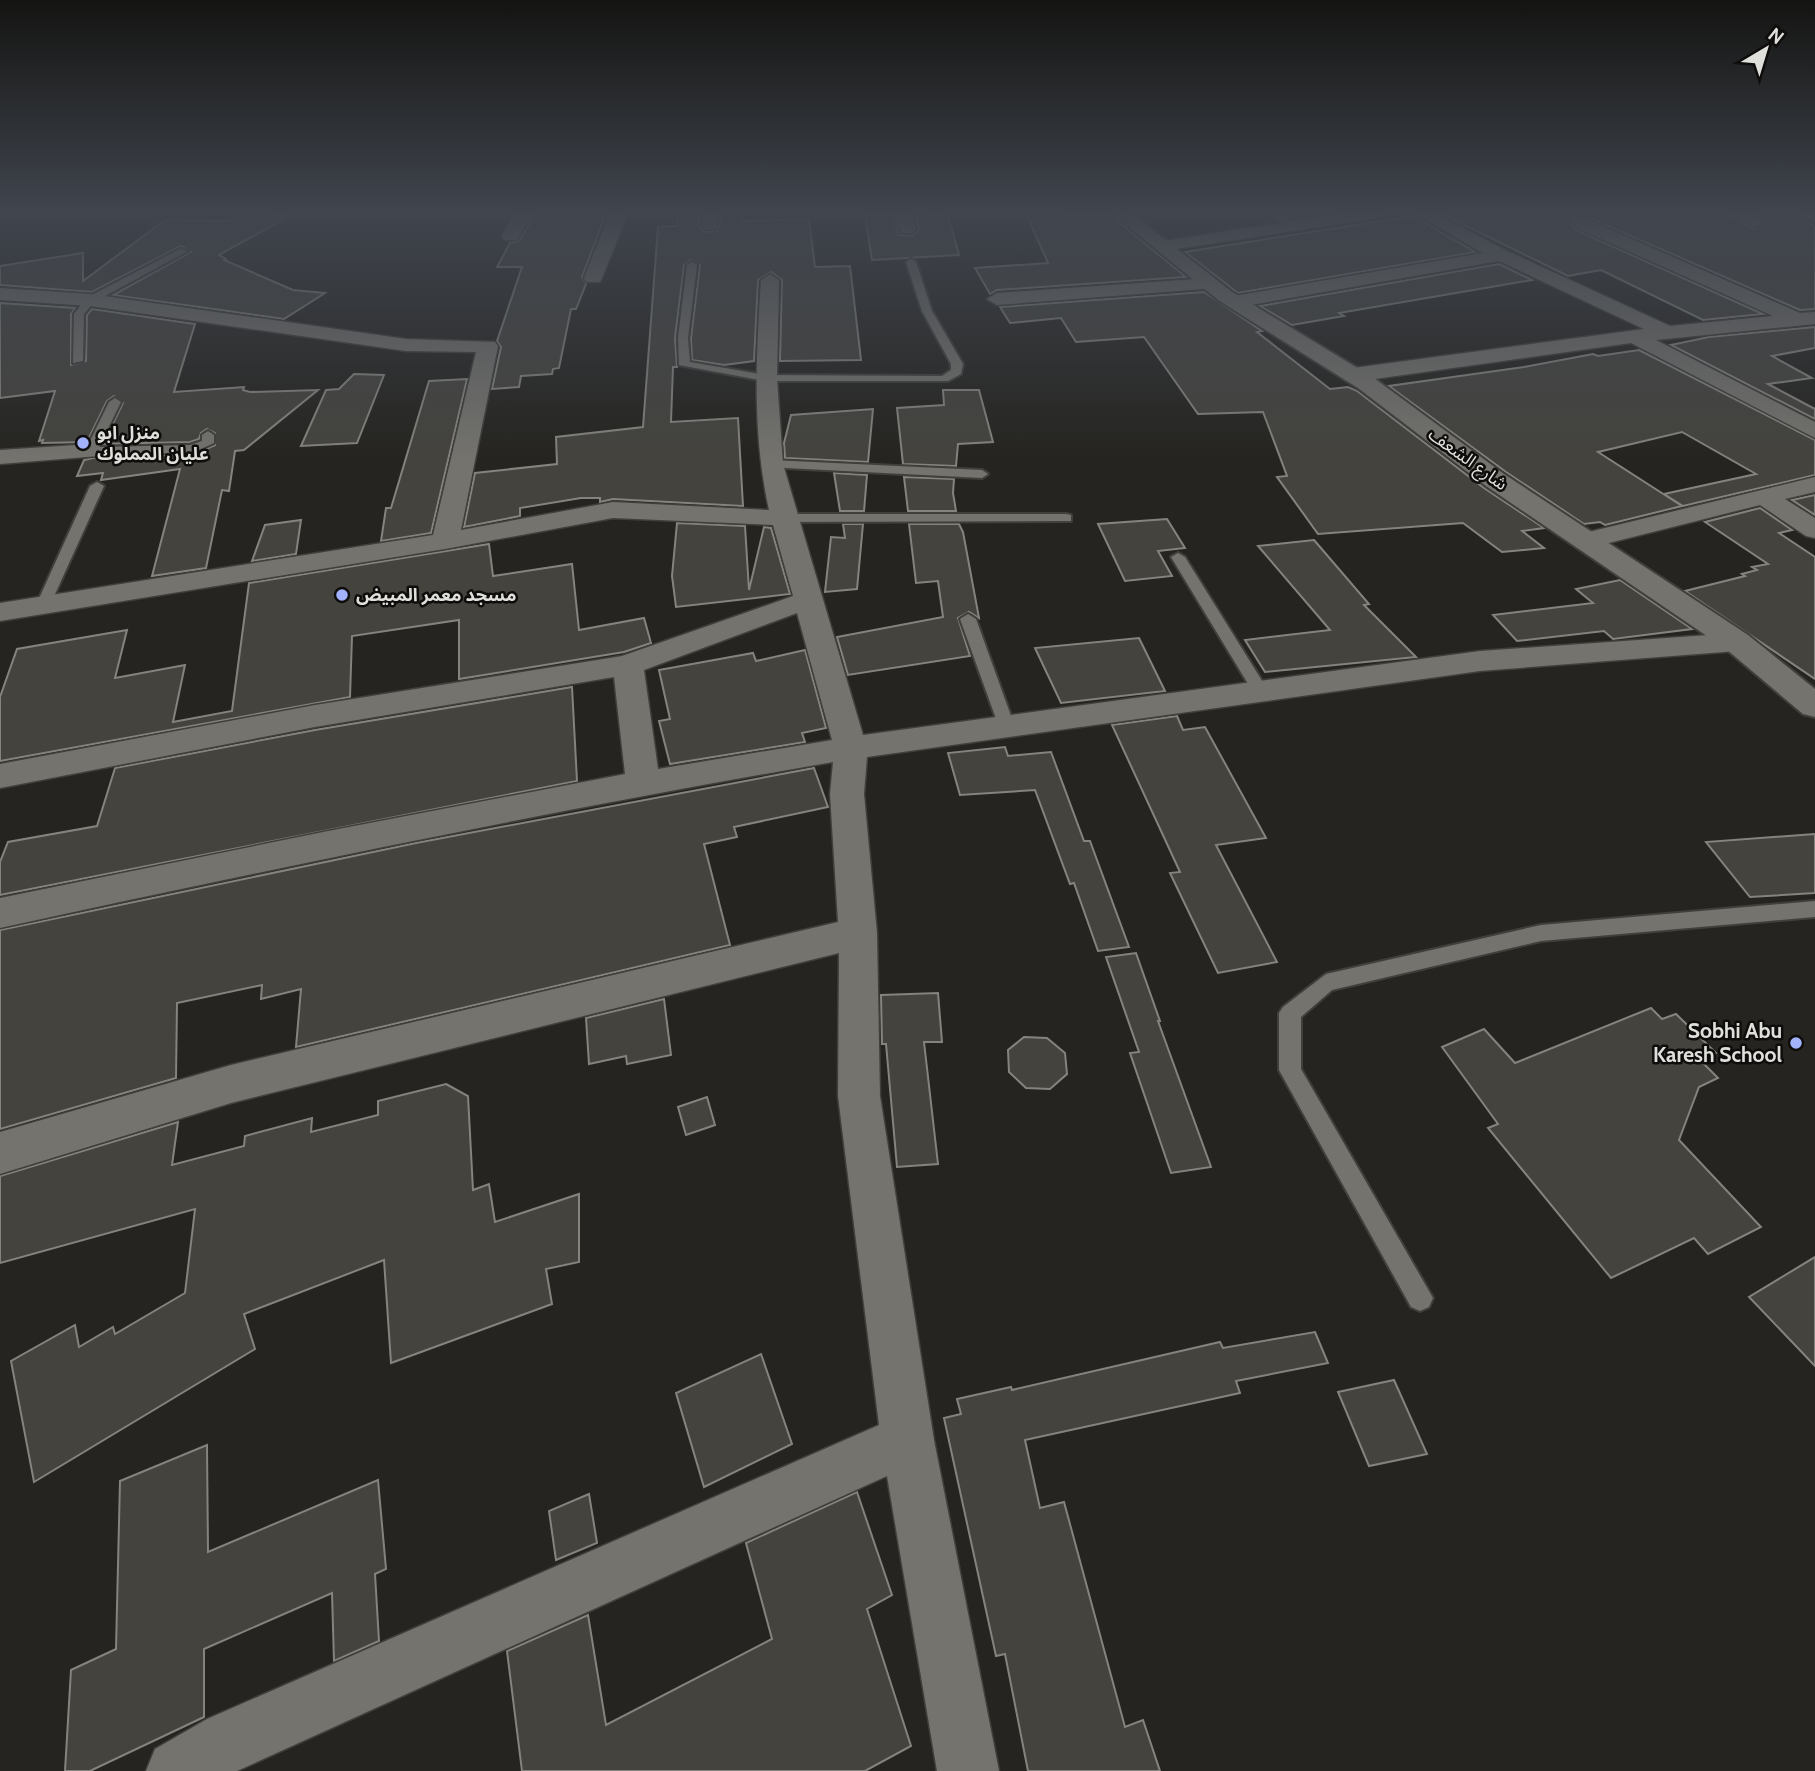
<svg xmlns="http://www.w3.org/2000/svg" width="1815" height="1771" font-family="Cabin,'Noto Sans Arabic',sans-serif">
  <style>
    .building { fill: #44433e; stroke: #84837e; stroke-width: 2 }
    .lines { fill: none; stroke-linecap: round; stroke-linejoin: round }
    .lane-casing { stroke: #403f3c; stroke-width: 4 }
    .street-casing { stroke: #403f3c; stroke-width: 3 }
    .secondary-casing { stroke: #403f3c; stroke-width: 4 }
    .lane { fill: #74736e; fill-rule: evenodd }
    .street { fill: #74736e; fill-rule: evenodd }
    .secondary { fill: #74736e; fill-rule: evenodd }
    .poi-dot { fill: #a3b2fd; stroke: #0e0d0b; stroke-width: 2.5 }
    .labels { text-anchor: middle; stroke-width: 5; stroke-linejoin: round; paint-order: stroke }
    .far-poi-label { font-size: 18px; font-weight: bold; fill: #dfdfdc; stroke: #0e0d0b; text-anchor: start }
    .far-street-label { font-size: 18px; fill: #dfdfdc; stroke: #0e0d0b }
    .poi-label { font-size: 21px; font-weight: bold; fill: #dfdfdc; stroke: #0e0d0b; text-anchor: end }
  </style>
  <rect width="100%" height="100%" fill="#252420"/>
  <!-- building -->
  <g class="building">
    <path d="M240 213H272L267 218 275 224 219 255 226 259 224 260 293 290 325 293 284 319 113 295 191 252 181 246 92 292 0 285V266L83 253V281L165 220 229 221Z"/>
    <path d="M536 213H604L605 216 582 277 586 284 576 309H571L559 368 553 369 552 374 521 376 519 387 492 389 501 347 497 341 522 267H497L510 243 519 241Z"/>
    <path d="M678 213H700L698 225 704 232 718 231 722 213H740L743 221 809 219 815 267 850 266 861 360 780 361 782 280 771 272 758 280 754 361 724 365 692 360 691 338 700 265 691 260 684 265 675 338 677 367H673L671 422 738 418 743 506 613 499 600 502V498H581L520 508V516L464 527 475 473 557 464 556 437 643 427 658 227 677 226Z"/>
    <path d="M914 213 948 215 959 255 872 260 865 214H892L899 235 913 236 919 228Z"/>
    <path d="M1026 213 1109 214 1186 277 997 290 990 294 975 268 1048 263Z"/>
    <path d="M1457 213H1724L1754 229 1766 221 1753 213H1795L1815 227V309L1800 310 1590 218H1575L1571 224 1576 230 1763 314 1703 320 1601 270 1568 276 1442 214Z"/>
    <path d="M1413 216 1475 252 1238 293 1185 252Z"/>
    <path d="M1499 264 1532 280 1339 313 1344 316 1292 325 1260 306Z"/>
    <path d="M1204 292 1262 331 1257 332 1330 389 1348 387 1357 391 1484 488 1544 528 1522 531 1544 548 1502 552 1463 523 1318 534 1277 477 1287 476 1263 412 1198 414 1144 337 1076 342 1061 318 1010 323 1000 307Z"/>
    <path d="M0 303 75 308 71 314V365L86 361 87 315 92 309 195 324 174 392 244 387 243 390 250 392 318 390 244 450 235 451 229 491 222 490 206 568 152 576 180 469 101 480 103 473 77 476 84 460 102 456 193 455 215 445V433L207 429 201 433 199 439 190 442 103 444 123 403 114 396 107 401 87 442 42 443 43 440 39 441 55 391 0 398Z"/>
    <path d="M1815 327V348L1772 356 1812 378 1768 384 1815 409V419L1671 345 1709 337Z"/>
    <path d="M1639 350 1815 440V475L1683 506 1664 494 1756 474 1682 432 1598 452 1682 506 1605 525 1600 522 1584 524 1506 472 1389 386 1524 367 1593 354 1598 356Z"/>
    <path d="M354 374 384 375 357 443 301 446 326 390 339 389Z"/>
    <path d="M467 379 431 533 381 541 386 508H391L429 381Z"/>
    <path d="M943 390H979L993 442 958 444 956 466 903 464 897 408 944 405Z"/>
    <path d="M873 409 868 462 785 458 784 443 791 415Z"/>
    <path d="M834 473 867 475 864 511H840Z"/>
    <path d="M904 477 954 479 953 493 956 511H908Z"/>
    <path d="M1815 495V515L1792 500Z"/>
    <path d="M1760 508 1792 530 1779 533 1815 557V679L1685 591 1745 576 1742 574 1757 570 1752 567 1768 564 1705 522Z"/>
    <path d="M1167 519 1185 548 1158 551 1172 576 1125 581 1098 524Z"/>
    <path d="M301 520 296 554 252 561 265 525Z"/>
    <path d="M677 523 745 526 749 590 764 527 771 528 790 594 676 607 672 576Z"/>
    <path d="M843 524H863L857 589 825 592 831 537 845 538Z"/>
    <path d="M909 524H959L963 532 979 618 969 612 958 618 970 656 848 675 837 637 943 617 938 581 916 583Z"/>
    <path d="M1314 540 1369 604 1364 605 1416 657 1265 672 1245 640 1330 630 1258 546Z"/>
    <path d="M489 544 493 576 572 564 579 630 644 618 651 643 624 652 459 679V620L352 636 350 697 0 761V697L17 649 127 630 115 678 185 665 173 722 232 711 249 583Z"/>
    <path d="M1620 580 1692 629 1613 639 1604 631 1517 641 1493 615 1593 603 1576 589Z"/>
    <path d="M1139 638 1165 691 1061 703 1035 648Z"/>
    <path d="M805 650 826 728 802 733 805 742 670 764 659 721 670 719 659 670 753 653 756 661Z"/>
    <path d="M572 687 577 781 0 895V862L8 842 97 826 115 768 315 730Z"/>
    <path d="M1177 716 1183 730 1205 727 1266 838 1216 845 1277 962 1218 973 1170 873 1180 872 1112 725Z"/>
    <path d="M1005 747 1008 756 1051 752 1084 841H1090L1129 947 1098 951 1074 883 1070 884 1035 790 960 795 948 753Z"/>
    <path d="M814 768 828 807 734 827 737 837 704 844 730 945 296 1047 301 989 261 999 262 985 177 1003 176 1078 0 1129V930L416 843Z"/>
    <path d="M1815 834V893L1750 897 1706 842Z"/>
    <path d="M1136 953 1160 1021H1158L1211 1167 1171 1173 1130 1053 1139 1052 1106 957Z"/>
    <path d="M938 993 942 1042H924L938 1164 897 1167 886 1044H882L881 995Z"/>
    <path d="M664 999 671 1055 627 1064 626 1056 589 1064 586 1018Z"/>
    <path d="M1651 1008 1662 1019 1676 1014 1716 1053 1701 1061 1718 1078 1699 1087 1679 1140 1761 1227 1708 1254 1694 1238 1611 1278 1488 1128 1498 1124 1442 1047 1484 1029 1515 1063Z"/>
    <path d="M1024 1037 1047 1038 1065 1053 1067 1074 1050 1089 1026 1088 1009 1072 1008 1050Z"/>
    <path d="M446 1084 468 1096 473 1190 489 1184 495 1222 579 1194V1262L546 1269 552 1304 391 1363 384 1260 244 1314 255 1349 34 1482 11 1361 75 1325 79 1347 113 1327 115 1334 185 1293 195 1209 0 1263V1176L178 1122 172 1165 244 1146 245 1136 312 1118 311 1132 378 1115V1101Z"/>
    <path d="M707 1097 715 1125 686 1135 678 1107Z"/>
    <path d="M1815 1257V1366L1749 1297Z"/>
    <path d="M1315 1332 1328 1363 1236 1381 1240 1393 1025 1440 1040 1508 1064 1502 1125 1727 1143 1720 1160 1771H1028L1005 1654 996 1656 944 1418 961 1414 957 1399 1011 1387 1012 1390 1220 1342 1223 1348Z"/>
    <path d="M761 1354 792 1444 704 1487 676 1393Z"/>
    <path d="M1394 1380 1427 1454 1369 1466 1338 1392Z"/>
    <path d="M207 1445 208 1552 378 1480 386 1569 375 1574 379 1641 334 1661 332 1593 204 1649V1717L90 1771H65L71 1670 116 1649 120 1481Z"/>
    <path d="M857 1492 892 1595 867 1609 911 1746 865 1771H522L507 1651 588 1615 606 1725 772 1639 746 1543Z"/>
    <path d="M589 1494 597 1543 556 1560 549 1511Z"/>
  </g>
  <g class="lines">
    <!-- lane casing -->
    <g class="lane-casing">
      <g id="lane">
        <path d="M1272 213H1281L1295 226 1287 228Z"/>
        <path d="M180 249 188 251 94 302 84 314 83 361 73 363 74 314 86 298Z"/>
        <path d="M911 259 916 262 932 311 963 364 961 374 948 381H766L679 365 678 338 687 265 692 262 697 265 688 338 690 362 766 375 942 376 951 370V364L922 311 906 262Z"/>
        <path d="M115 398 121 402 99 447 190 445 202 441V435L208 431 214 435V443L192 453 87 454 85 451 109 402Z"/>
        <path d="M771 460 982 470 988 474 982 478 766 467V461Z"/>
        <path d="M97 482 104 486 51 603 44 607 39 606 37 603 90 486Z"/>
        <path d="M1066 514 1071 515V521L784 522 777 518 784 514Z"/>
        <path d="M1178 553 1185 557 1269 692 1267 696 1261 697 1253 692 1171 557Z"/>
        <path d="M968 614 976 619 1015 727 1013 731 1007 733 999 727 960 619Z"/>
        <path d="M1815 901V917L1541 941 1332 990 1301 1017V1069L1433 1298 1429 1307 1420 1311 1411 1307 1279 1070V1013L1283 1007 1326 974 1541 925Z"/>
      </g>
    </g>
    <!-- street casing -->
    <g class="street-casing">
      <g id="street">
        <path d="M276 213H295L279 223 270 218Z"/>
        <path d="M515 213H533L517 240H505L502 236Z"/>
        <path d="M610 213H628L602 278 600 282H586L584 278Z"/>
        <path d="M703 213H720L716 229H704L701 225Z"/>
        <path d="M894 213H911L916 229 913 233H901Z"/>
        <path d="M1347 213H1386L1377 218 1163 251 1154 246 1163 241Z"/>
        <path d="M1414 213H1435L1507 251 1670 326 1773 316 1577 228 1574 224 1577 220H1589L1800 313 1815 312V324L1656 340 1815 422V438L1631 343 1353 382 1345 380 1342 375 1353 368 1644 329 1499 261 1234 308 1224 302 1234 296 1483 253Z"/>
        <path d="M1726 213H1748L1764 222 1755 227Z"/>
        <path d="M1797 213H1815V222Z"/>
        <path d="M770 274 779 280 777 378 783 464 863 735 1480 651 1737 633 1747 635 1752 642 1747 649 1737 651 1480 671 867 757 864 794 877 933 880 1096 934 1440 999 1771H937L887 1476 237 1771H146L155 1749 207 1719 879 1425 838 1096 839 953 231 1103 0 1174V1132L231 1065 838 922 830 794 833 762C554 810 277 868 0 928V898L328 831 625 774 614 677 315 727 0 788V764L315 705 622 656 793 596 773 525 613 518 445 549 0 621V603L433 535 476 352 406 351 90 306 0 300V288L90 294 406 339 495 342 498 346 461 530 613 502 769 510C752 433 756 358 761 280ZM797 613 832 740 658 769 644 670Z"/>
        <path d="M1210 278 1220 284 1217 288 997 305 987 299 997 293Z"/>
        <path d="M91 444 99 446 103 451 99 456 0 464V450Z"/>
        <path d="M1815 477V492L1785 499 1815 518V538L1806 536 1760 505 1585 549 1576 547 1572 541 1576 535Z"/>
      </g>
    </g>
    <!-- secondary casing -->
    <g class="secondary-casing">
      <path id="secondary" d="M1112 213H1131L1232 292 1374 378 1504 474 1748 635 1815 689V717L1803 714 1726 649 1486 486 1358 388 1218 300Z"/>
    </g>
    <!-- lane -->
    <use href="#lane" class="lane"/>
    <!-- street -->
    <use href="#street" class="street"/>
    <!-- secondary -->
    <use href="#secondary" class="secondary"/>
  </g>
  <!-- sky -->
  <linearGradient id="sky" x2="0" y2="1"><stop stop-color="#141412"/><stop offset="0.46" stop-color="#40454e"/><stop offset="1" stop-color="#40454e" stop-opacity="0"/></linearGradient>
  <rect width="1815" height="460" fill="url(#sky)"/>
  <!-- markers -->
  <g class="poi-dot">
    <circle cx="83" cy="443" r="7"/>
    <circle cx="342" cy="595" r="7"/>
    <circle cx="1796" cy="1043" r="7"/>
  </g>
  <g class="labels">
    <!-- far-poi labels -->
    <g class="far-poi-label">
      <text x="97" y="439">منزل ابو<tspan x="97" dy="21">عليان المملوك</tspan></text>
      <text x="356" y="601">مسجد معمر المبيض</text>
    </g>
    <!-- far-street labels -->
    <g class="far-street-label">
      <text transform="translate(1468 459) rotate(36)" y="6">شارع الشعف</text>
    </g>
    <!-- poi labels -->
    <g class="poi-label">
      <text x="1782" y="1038">Sobhi Abu<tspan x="1782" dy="24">Karesh School</tspan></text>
    </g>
  </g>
  <!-- north arrow -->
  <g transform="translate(1766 49) rotate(38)" stroke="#0e0d0b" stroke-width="5" paint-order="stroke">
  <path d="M0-5L12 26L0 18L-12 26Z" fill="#dfdfdc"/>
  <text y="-10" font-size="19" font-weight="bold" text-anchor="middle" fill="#dfdfdc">N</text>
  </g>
</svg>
